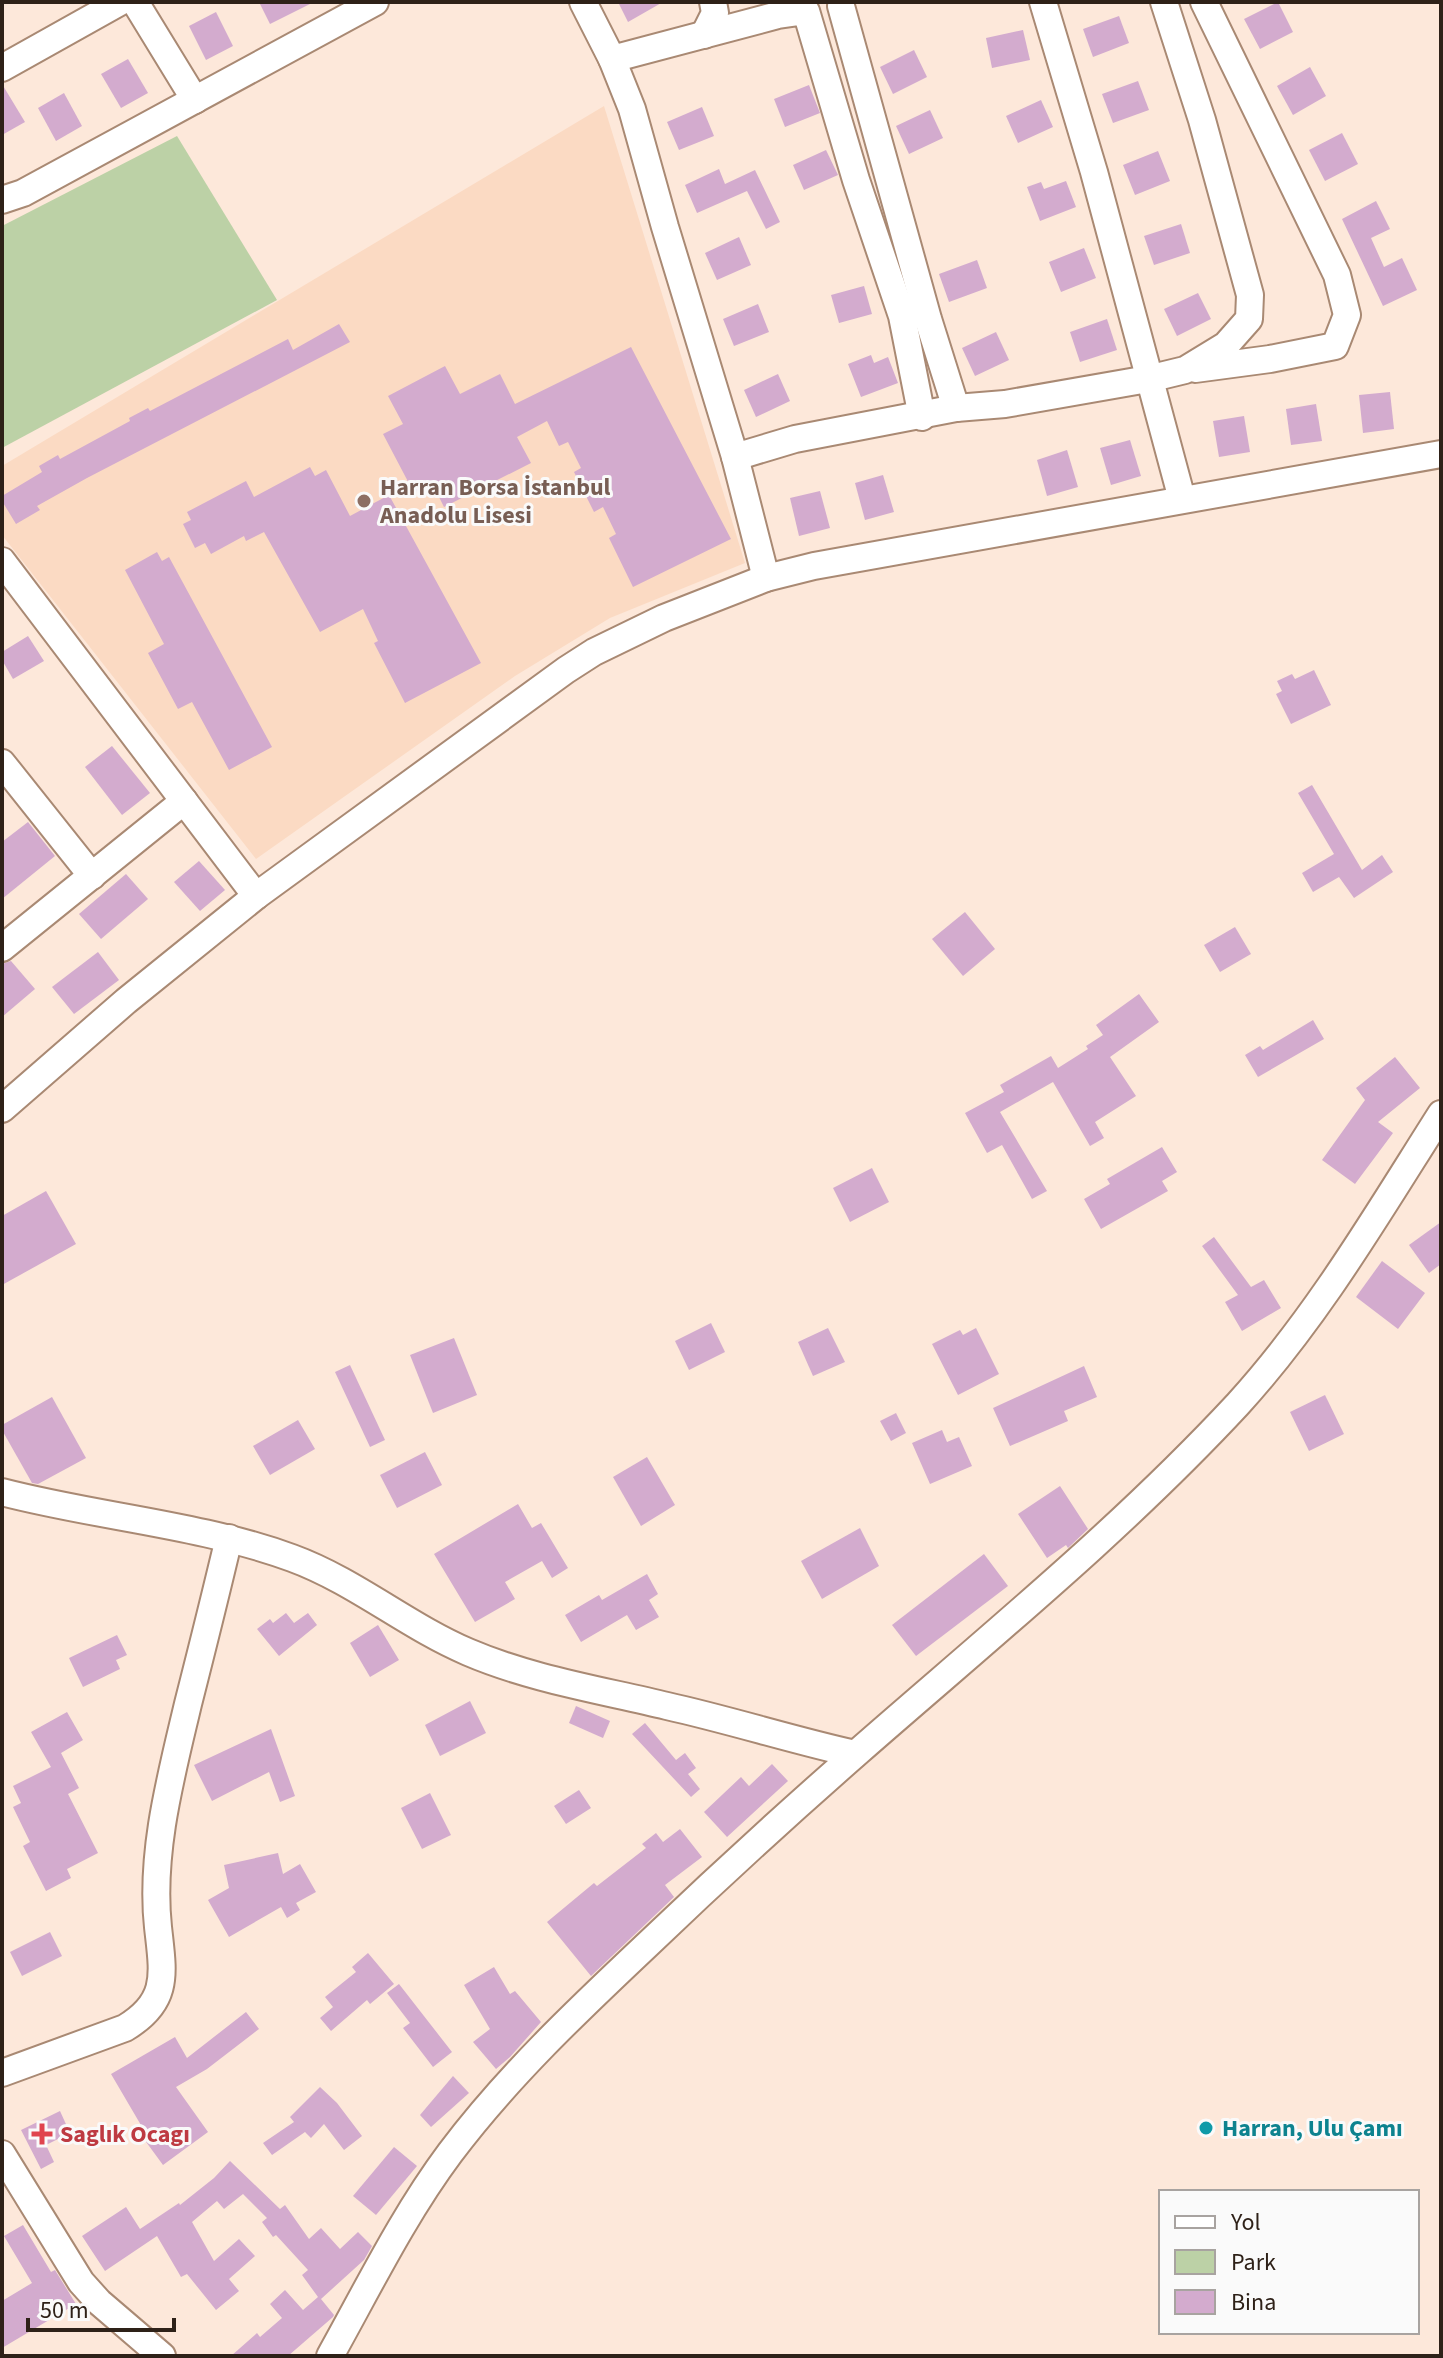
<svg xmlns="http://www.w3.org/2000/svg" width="1443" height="2358" font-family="'Source Sans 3',sans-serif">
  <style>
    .built { fill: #fbdac3 }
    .green { fill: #bcd1a6 }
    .building { fill: #d3abce }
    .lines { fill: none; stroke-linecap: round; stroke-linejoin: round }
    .minor-casing { stroke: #a98973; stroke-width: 30 }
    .minor { stroke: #fff; stroke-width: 26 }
    .education-dot { fill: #8d6e63; stroke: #fafafa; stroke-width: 3 }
    .culture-dot { fill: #0f9aa8; stroke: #fafafa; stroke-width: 3 }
    .health-dot { fill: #e0444e; stroke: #fafafa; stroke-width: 3 }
    .labels { text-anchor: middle; stroke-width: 6; stroke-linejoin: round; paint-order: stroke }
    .education-label { font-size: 24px; font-weight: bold; fill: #785e54; stroke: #fafafa; text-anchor: start }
    .culture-label { font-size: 24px; font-weight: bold; fill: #0d838f; stroke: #fafafa; text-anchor: start }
    .health-label { font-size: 24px; font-weight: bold; fill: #be3a42; stroke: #fafafa; text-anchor: start }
  </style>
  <rect width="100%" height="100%" fill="#fde8da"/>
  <!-- built -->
  <path class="built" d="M604 106 745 563 610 618 515 676 256 859 2 535V466Z"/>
  <!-- green -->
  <path class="green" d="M177 136 277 300 2 448V226Z"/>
  <!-- building -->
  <g class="building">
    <path d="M259 2H314L270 24Z"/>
    <path d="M618 2H663L628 22Z"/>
    <path d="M1278 2 1293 32 1260 49 1244 19Z"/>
    <path d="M216 12 233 46 206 60 189 26Z"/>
    <path d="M1119 16 1129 43 1093 57 1083 29Z"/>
    <path d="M1023 30 1030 60 992 68 986 38Z"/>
    <path d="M914 50 927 77 893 94 880 67Z"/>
    <path d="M128 59 148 93 121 108 101 74Z"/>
    <path d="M1310 67 1326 96 1293 115 1277 86Z"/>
    <path d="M1138 81 1149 110 1113 123 1102 94Z"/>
    <path d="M2 84 25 122 2 135Z"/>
    <path d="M809 85 820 113 785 127 774 99Z"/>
    <path d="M64 93 82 126 56 141 38 108Z"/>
    <path d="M1041 100 1053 127 1018 143 1006 116Z"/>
    <path d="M702 107 714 136 679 150 667 122Z"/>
    <path d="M930 110 943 138 909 154 896 126Z"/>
    <path d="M1342 133 1358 164 1325 181 1309 150Z"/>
    <path d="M826 150 838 175 804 190 793 165Z"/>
    <path d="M1158 151 1170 181 1135 195 1123 165Z"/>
    <path d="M719 169 725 184 755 170 780 222 766 229 747 191 697 213 685 185Z"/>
    <path d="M1066 181 1076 207 1040 221 1027 187 1041 182 1044 189Z"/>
    <path d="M1376 201 1390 229 1371 238 1384 267 1402 258 1417 290 1383 306 1342 219Z"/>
    <path d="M1181 224 1190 253 1154 265 1144 236Z"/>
    <path d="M739 237 751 265 717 280 705 253Z"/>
    <path d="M1084 248 1096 278 1061 292 1049 262Z"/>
    <path d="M977 260 987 288 949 302 939 274Z"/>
    <path d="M864 286 872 314 839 323 831 295Z"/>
    <path d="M1198 293 1211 319 1177 336 1164 309Z"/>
    <path d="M758 304 769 332 734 346 723 319Z"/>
    <path d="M1107 319 1117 350 1080 362 1070 332Z"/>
    <path d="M339 324 350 342 87 478 37 506 40 510 16 524 2 501V496L42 472 39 466 58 455 60 459 130 421 129 418 148 408 150 411 288 339 293 350Z"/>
    <path d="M996 332 1009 360 975 376 962 348Z"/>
    <path d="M631 347 731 539 633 587 609 538 616 534 603 507 594 512 574 472 581 468 568 442 559 446 547 421 517 437 531 463 444 507 432 483 414 493 383 434 403 424 388 396 445 366 460 394 500 374 515 404Z"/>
    <path d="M871 355 874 363 888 357 898 383 861 397 848 364Z"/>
    <path d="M778 374 790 401 756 417 744 390Z"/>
    <path d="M1390 392 1394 429 1363 433 1359 395Z"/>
    <path d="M1316 404 1322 441 1291 445 1286 409Z"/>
    <path d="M1244 416 1250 452 1219 457 1213 421Z"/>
    <path d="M1130 440 1141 476 1111 485 1100 448Z"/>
    <path d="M1067 450 1078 487 1047 496 1037 460Z"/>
    <path d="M310 467 315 476 326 470 350 516 389 495 481 663 405 703 374 643 378 641 363 609 320 632 264 532 246 541 244 536 211 554 205 543 195 548 183 524 191 520 187 512 246 481 254 497Z"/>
    <path d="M883 475 894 512 865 520 855 483Z"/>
    <path d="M820 491 830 528 799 536 790 498Z"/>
    <path d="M157 552 162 561 169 557 272 747 229 770 192 702 178 709 148 653 164 644 125 570Z"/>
    <path d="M28 636 44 661 13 679 2 660V652Z"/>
    <path d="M1314 670 1331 705 1291 724 1276 694 1282 691 1277 681 1292 674 1295 679Z"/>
    <path d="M112 746 150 793 122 815 85 767Z"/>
    <path d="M1312 785 1362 870 1382 855 1393 872 1354 898 1339 877 1313 892 1302 873 1334 854 1298 793Z"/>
    <path d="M28 822 55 856 2 899V842Z"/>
    <path d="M199 861 225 890 200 911 174 882Z"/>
    <path d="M126 874 148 899 101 939 79 914Z"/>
    <path d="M965 912 995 949 963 976 932 939Z"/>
    <path d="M1235 927 1251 954 1220 972 1204 945Z"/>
    <path d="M98 952 119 980 74 1014 52 987Z"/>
    <path d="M11 961 35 989 2 1017V964Z"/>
    <path d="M1139 994 1159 1022 1110 1057 1136 1096 1095 1122 1104 1138 1090 1146 1053 1082 1000 1112 1047 1191 1032 1199 1002 1145 987 1153 965 1113 1004 1092 1000 1085 1051 1056 1058 1068 1088 1049 1086 1046 1103 1035 1096 1025Z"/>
    <path d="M1313 1020 1324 1039 1258 1077 1245 1055 1260 1046 1263 1050Z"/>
    <path d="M1395 1057 1420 1088 1378 1122 1393 1133 1355 1184 1322 1160 1365 1100 1356 1088Z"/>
    <path d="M1162 1147 1177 1172 1162 1181 1168 1191 1101 1229 1084 1199 1110 1184 1107 1179Z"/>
    <path d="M872 1168 889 1202 850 1222 833 1188Z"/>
    <path d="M46 1191 76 1244 2 1285V1216Z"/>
    <path d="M1441 1222V1264L1429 1273 1409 1245Z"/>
    <path d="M1214 1237 1251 1287 1264 1280 1281 1308 1242 1331 1225 1302 1238 1295 1202 1246Z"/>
    <path d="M1382 1261 1425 1293 1398 1329 1356 1297Z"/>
    <path d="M711 1323 725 1352 689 1370 675 1341Z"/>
    <path d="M828 1328 845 1362 813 1376 798 1342Z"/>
    <path d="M976 1328 999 1374 958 1395 932 1344 960 1330 963 1335Z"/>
    <path d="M454 1338 477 1395 433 1413 410 1355Z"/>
    <path d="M350 1365 385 1440 370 1447 335 1372Z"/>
    <path d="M1084 1366 1097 1397 1064 1411 1068 1421 1010 1446 993 1408Z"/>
    <path d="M1325 1395 1344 1434 1309 1451 1290 1412Z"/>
    <path d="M52 1397 86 1458 38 1484 32 1483 2 1430V1425Z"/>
    <path d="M896 1413 906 1433 891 1441 880 1421Z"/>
    <path d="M298 1420 315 1449 270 1475 253 1446Z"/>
    <path d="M942 1430 947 1442 959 1437 972 1466 930 1484 912 1443Z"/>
    <path d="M425 1452 442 1485 397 1508 380 1475Z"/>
    <path d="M647 1457 675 1505 641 1526 613 1477Z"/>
    <path d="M1060 1486 1088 1529 1068 1548 1066 1545 1047 1558 1018 1514Z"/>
    <path d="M518 1504 532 1528 541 1523 568 1568 552 1578 542 1561 505 1582 515 1599 475 1622 434 1554Z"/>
    <path d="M860 1528 879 1566 822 1599 801 1561Z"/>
    <path d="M984 1554 1008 1586 916 1656 892 1625Z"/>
    <path d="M647 1574 658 1594 649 1600 659 1617 636 1630 627 1615 581 1642 565 1615 599 1595 602 1600Z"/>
    <path d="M286 1613 294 1623 308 1613 317 1625 279 1656 257 1629 270 1619 273 1623Z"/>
    <path d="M378 1625 399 1660 370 1677 350 1643Z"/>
    <path d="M117 1635 127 1655 116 1660 120 1669 83 1687 69 1658Z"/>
    <path d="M470 1701 486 1733 440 1756 425 1725Z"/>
    <path d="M576 1706 610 1721 603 1738 569 1723Z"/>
    <path d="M67 1712 83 1740 61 1753 79 1788 68 1794 98 1853 67 1869 71 1878 46 1891 23 1846 30 1842 13 1807 21 1803 13 1786 51 1767 31 1732Z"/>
    <path d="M645 1723 676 1760 685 1753 696 1768 688 1774 700 1789 691 1797 632 1734Z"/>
    <path d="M271 1729 295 1796 280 1802 269 1772 212 1801 194 1765Z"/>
    <path d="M772 1764 788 1781 727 1837 704 1812 741 1777 749 1786Z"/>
    <path d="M579 1790 591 1808 566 1824 554 1806Z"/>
    <path d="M430 1793 451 1835 422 1849 401 1808Z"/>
    <path d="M680 1829 702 1857 665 1885 674 1897 591 1976 547 1922 594 1883 597 1886 646 1848 642 1844 656 1833 663 1842Z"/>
    <path d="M278 1853 283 1874 300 1864 316 1892 296 1903 300 1910 287 1918 281 1907 229 1937 208 1900 229 1888 224 1865Z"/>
    <path d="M50 1932 62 1956 22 1976 10 1952Z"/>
    <path d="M368 1953 394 1984 370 2004 367 2000 331 2031 320 2018 333 2007 325 1997 356 1972 352 1967Z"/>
    <path d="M494 1967 510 1994 515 1991 541 2022 510 2057 496 2069 473 2042 490 2029 464 1985Z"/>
    <path d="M399 1984 452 2052 433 2067 403 2028 410 2023 387 1993Z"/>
    <path d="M246 2012 259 2029 207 2069 176 2087 208 2132 163 2165 141 2135 145 2132 111 2074 175 2037 187 2058Z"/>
    <path d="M453 2076 469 2093 431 2127 420 2115Z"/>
    <path d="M320 2087 337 2103 362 2136 344 2150 324 2124 311 2138 305 2132 272 2155 263 2143 294 2122 290 2117Z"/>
    <path d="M60 2111 70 2133 46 2145 54 2162 41 2169 21 2130Z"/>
    <path d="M394 2147 417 2166 376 2215 353 2196Z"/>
    <path d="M230 2161 280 2209 285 2205 309 2239 321 2228 340 2249 358 2232 372 2246 364 2260 321 2299 334 2315 333 2317 288 2356H231L257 2333 260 2337 282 2318 270 2304 285 2290 303 2310 318 2297 302 2275 308 2270 276 2235 273 2237 262 2222 267 2218 243 2194 224 2209 217 2201 192 2222 214 2261 239 2239 255 2256 229 2279 239 2291 216 2310 187 2274 181 2277 157 2236 105 2271 82 2236 126 2207 140 2229 179 2203 180 2205 214 2178Z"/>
    <path d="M23 2225 51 2272 55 2270 76 2304 2 2348V2301L32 2283 4 2236Z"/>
  </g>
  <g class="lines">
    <!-- minor casing -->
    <g class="minor-casing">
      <g id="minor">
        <path d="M135 2 195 100"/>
        <path d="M583 2 612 59 632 109 665 227 735 457 766 578"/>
        <path d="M1043 2 1094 172 1182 499"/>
        <path d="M841 6 928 319 956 408"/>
        <path d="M704 35 715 13 713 2"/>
        <path d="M612 59 778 15 806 11 856 180 902 316 922 417"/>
        <path d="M2 68 120 2"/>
        <path d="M2 200 23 193 375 2"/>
        <path d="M1195 369 1270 359 1335 346 1347 315 1337 275 1204 2"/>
        <path d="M735 457 795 439 956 408 1005 404 1148 379 1185 370 1226 345 1249 319 1250 295 1202 120 1164 2"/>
        <path d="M2 561 256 896"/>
        <path d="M2 763 92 876"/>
        <path d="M2 948 184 801"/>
        <path d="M2 1109 126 1001 256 896 566 670 594 652 664 618 766 578 814 566 1441 454"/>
        <path d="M2 1492C98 1517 199 1524 292 1558 355 1581 407 1626 468 1652 531 1679 601 1690 667 1706 730 1720 792 1740 855 1754"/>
        <path d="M2 2073 125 2028C170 2001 163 1973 158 1927 150 1853 171 1776 188 1704 202 1649 216 1593 229 1538"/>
        <path d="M2 2154 81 2282 99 2302 162 2356"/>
        <path d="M330 2356C368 2288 403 2216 450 2153 507 2077 578 2010 647 1945 716 1879 787 1814 859 1751 988 1638 1121 1530 1238 1404 1318 1316 1378 1213 1441 1114"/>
      </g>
    </g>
    <!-- minor -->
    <use href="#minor" class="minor"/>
  </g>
  <!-- markers -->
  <circle class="education-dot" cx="364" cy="501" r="8"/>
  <circle class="culture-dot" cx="1206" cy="2128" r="8"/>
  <path class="health-dot" d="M38 2122h8v8h8v8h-8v8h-8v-8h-8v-8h8z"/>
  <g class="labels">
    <!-- education labels -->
    <g class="education-label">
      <text x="380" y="495">Harran Borsa İstanbul<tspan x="380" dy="28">Anadolu Lisesi</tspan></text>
    </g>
    <!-- culture labels -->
    <g class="culture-label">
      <text x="1222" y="2136">Harran, Ulu Çamı</text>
    </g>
    <!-- health labels -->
    <g class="health-label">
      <text x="60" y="2142">Saglık Ocagı</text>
    </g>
  </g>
  <!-- border -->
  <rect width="1443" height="2358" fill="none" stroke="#2e2118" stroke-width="8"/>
  <!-- legend -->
  <rect x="1159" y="2190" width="260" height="144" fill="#fafafa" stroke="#a8a3a0" stroke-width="2"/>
  <rect x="1175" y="2216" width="40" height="12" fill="#ffffff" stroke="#a8a3a0" stroke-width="2"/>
  <text x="1231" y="2230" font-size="24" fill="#2e2118">Yol</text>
  <rect x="1175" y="2250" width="40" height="24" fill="#bcd1a6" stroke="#a8a3a0" stroke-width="2"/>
  <text x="1231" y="2270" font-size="24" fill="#2e2118">Park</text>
  <rect x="1175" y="2290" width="40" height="24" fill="#d3abce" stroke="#a8a3a0" stroke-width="2"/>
  <text x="1231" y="2310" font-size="24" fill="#2e2118">Bina</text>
  <!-- scale -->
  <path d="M28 2318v12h146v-12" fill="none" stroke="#2e2118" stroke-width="4"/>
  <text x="40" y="2318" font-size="24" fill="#2e2118" stroke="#fafafa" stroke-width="6" paint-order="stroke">50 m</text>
</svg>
